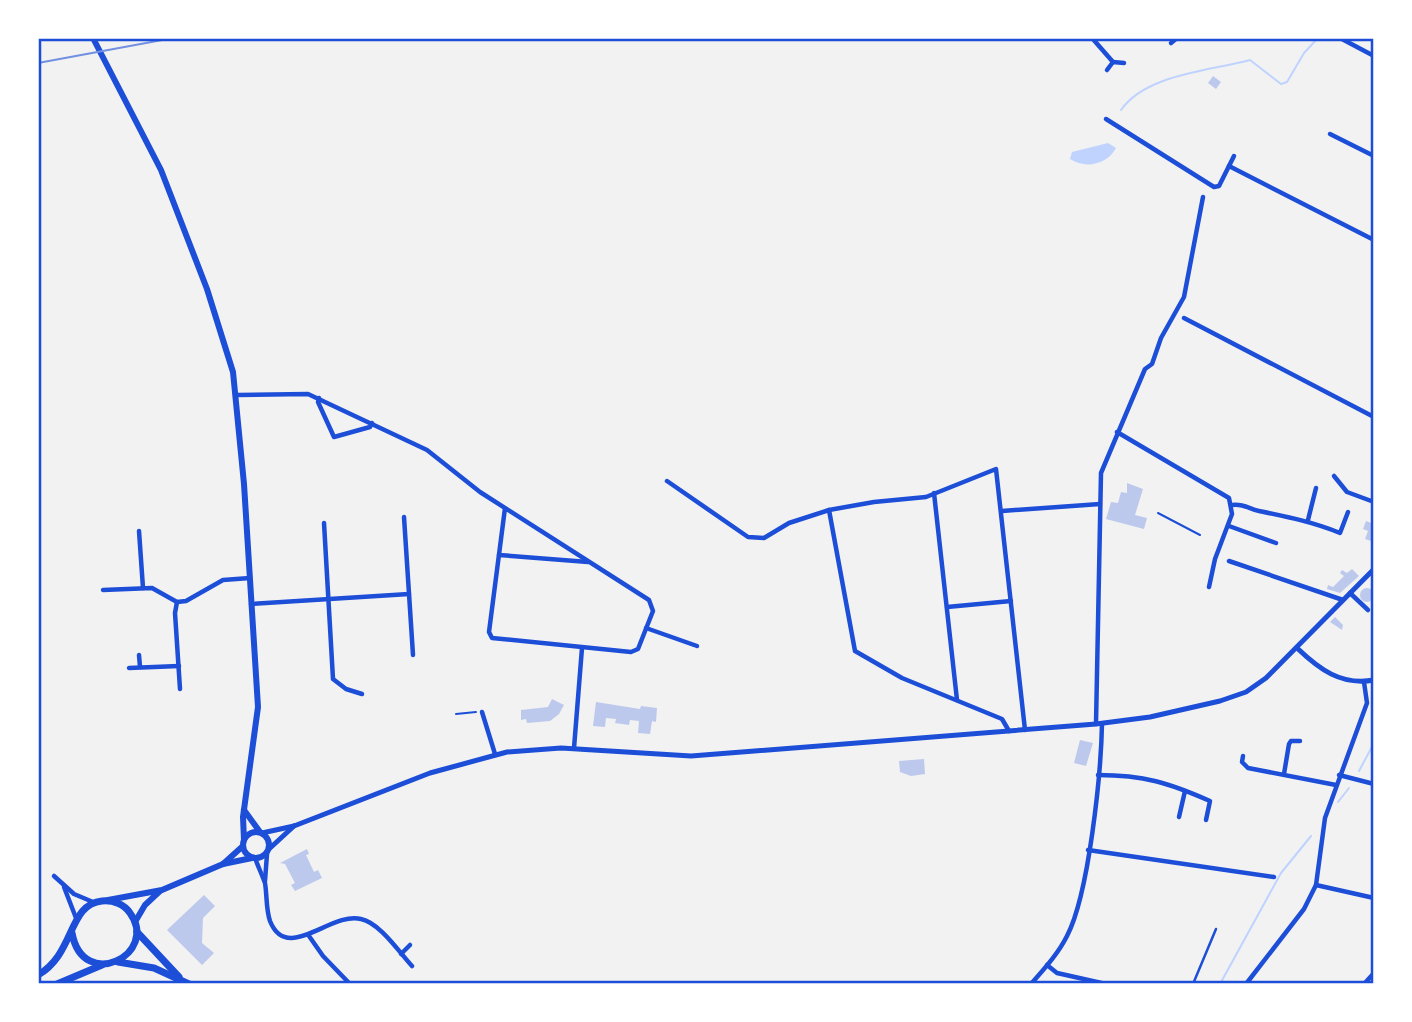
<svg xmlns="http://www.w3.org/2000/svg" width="1412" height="1022" font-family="Roboto,sans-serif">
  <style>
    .water { fill: #bfd3fe }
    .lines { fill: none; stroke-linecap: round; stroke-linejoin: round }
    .stream { stroke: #bfd3fe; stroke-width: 2 }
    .building { fill: #bdc9ec }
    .path { stroke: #1d4ed8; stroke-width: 2 }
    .service { stroke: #1d4ed8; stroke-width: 2.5 }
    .minor { stroke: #1d4ed8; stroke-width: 4.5 }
    .tertiary { stroke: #1d4ed8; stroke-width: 5 }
    .secondary { stroke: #1d4ed8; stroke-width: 6 }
    .primary { stroke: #1d4ed8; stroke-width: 7 }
    .rail { stroke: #7290e2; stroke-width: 2 }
    .neatline { fill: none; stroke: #1d4ed8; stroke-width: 2.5 }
  </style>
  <rect width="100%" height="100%" fill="#f2f2f2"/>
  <!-- water -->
  <path class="water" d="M1108 143 1116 148C1107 165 1085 169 1070 159L1072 152Z"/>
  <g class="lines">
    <!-- stream -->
    <g class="stream">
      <path d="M1121 110C1146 74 1210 71 1250 60L1281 84 1287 82 1304 53 1318 38"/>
      <path d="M1359 771 1374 743"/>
      <path d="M1338 802 1349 788"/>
      <path d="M1220 984 1281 873 1311 836"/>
    </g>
  </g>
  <!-- building -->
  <g class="building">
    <path d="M1213 76 1221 82 1216 89 1208 83Z"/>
    <path d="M1127 483 1143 489 1135 515 1147 518 1144 529 1106 519 1111 502 1118 503 1121 492 1127 493Z"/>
    <path d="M1366 521 1374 524V542L1365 539 1368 531 1363 529Z"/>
    <path d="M1352 569 1359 576 1340 593 1327 589 1328 585 1333 587 1344 576 1340 573 1342 570 1347 573Z"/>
    <circle cx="1367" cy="595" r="7"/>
    <path d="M1335 617 1343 625 1342 630 1330 622Z"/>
    <path d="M552 699 564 705 559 714 550 721 527 723 526 719 521 720V710L548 707Z"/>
    <path d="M596 702 640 709 641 706 657 708 656 722 652 721 650 734 638 733 639 721 630 720 629 725 615 723 616 719 606 718 605 727 593 726Z"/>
    <path d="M1080 740 1093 743 1086 766 1074 763Z"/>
    <path d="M924 759 925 774 911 776 900 772 899 761Z"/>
    <path d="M307 849 309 854 306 855 314 872 318 870 322 878 295 891 291 885 295 883 285 864 280 863Z"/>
    <path d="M204 895 215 906 203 918 202 943 214 953 202 965 167 930Z"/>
  </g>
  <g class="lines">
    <!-- path -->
    <g class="path">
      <path d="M1158 513 1200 535"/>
      <path d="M456 714 476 712"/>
    </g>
    <!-- service -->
    <path class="service" d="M1193 984 1216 929"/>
    <!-- minor -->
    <g class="minor">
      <path d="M1092 38 1113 62"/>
      <path d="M1340 38 1374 56"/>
      <path d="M1171 43 1177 38"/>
      <path d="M1107 70 1113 62 1124 63"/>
      <path d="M1106 119 1214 187 1219 186 1234 156"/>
      <path d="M1330 134 1374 156"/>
      <path d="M1229 166 1374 240"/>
      <path d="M1184 318 1374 417"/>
      <path d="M237 395 308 394 427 450 480 492 649 600 653 611 638 649 631 652 492 638 489 632 505 508"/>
      <path d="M319 398 318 402 334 437 370 427 372 423"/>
      <path d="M1117 432 1229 498 1232 514 1215 559 1209 587"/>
      <path d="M1334 476 1347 492 1374 502"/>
      <path d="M667 481 748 537 764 538 789 523 829 510 874 502 926 497 996 469 1025 730"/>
      <path d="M934 493 957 700"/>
      <path d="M1232 505C1243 503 1249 509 1259 511 1288 517 1313 522 1340 533L1348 512"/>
      <path d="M829 510 855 651 902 678 1002 719 1009 731"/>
      <path d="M1002 511 1100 504"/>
      <path d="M404 517 413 655"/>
      <path d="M1308 520 1316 488"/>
      <path d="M324 523 333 679 346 689 362 694"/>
      <path d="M1229 526 1276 543"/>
      <path d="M139 531 143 588"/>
      <path d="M499 555 588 562"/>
      <path d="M1229 561 1343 600"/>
      <path d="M103 590 152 588 177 602 186 601 223 580 250 578"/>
      <path d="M1350 593 1368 610"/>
      <path d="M177 602 175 613 180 689"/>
      <path d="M251 604 409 594"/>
      <path d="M947 607 1011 601"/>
      <path d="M646 628 697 646"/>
      <path d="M139 655 140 667"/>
      <path d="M129 668 179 666"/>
      <path d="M482 712 495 754"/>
      <path d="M1096 724 1101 473 1145 369 1152 364 1161 338 1184 297 1203 197"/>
      <path d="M574 748 582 648"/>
      <path d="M1243 756 1242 762 1248 768 1336 785"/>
      <path d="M1284 774 1289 744 1291 741H1300"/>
      <path d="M1098 775C1144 775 1169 783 1210 801L1206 820"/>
      <path d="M1339 775 1374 784"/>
      <path d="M1179 817 1185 791"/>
      <path d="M1088 850 1274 877"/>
      <path d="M255 858C258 866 262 875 265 883 267 895 266 910 270 921 287 964 331 911 361 919 380 923 399 952 412 966"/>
      <path d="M54 876 74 894 93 902"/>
      <path d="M265 881 267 854"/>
      <path d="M1316 885 1374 898"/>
      <path d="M64 887 76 918"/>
      <path d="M309 936 323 956 350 984"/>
      <path d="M401 954 410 945"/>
      <path d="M1047 965 1057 973 1106 984"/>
      <path d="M1031 984C1044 969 1058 954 1067 936 1089 894 1101 773 1102 724"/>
      <path d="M1246 984 1304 909 1316 885 1325 818 1367 703 1364 682"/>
      <path d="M1364 984 1374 973"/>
    </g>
    <!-- tertiary -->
    <g class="tertiary">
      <path d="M1297 648C1319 669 1341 686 1374 680"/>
      <path d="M262 833 294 826 430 773 507 752 561 748 691 756 1096 724 1150 717 1220 701 1246 692 1266 678 1374 569"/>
      <path d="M269 849 294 826"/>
    </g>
    <!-- secondary -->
    <g class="secondary">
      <path d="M93 38 161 170 207 289 233 372 244 484 258 707 243 817 244 840"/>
      <path d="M244 810 260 832"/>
      <circle cx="256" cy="845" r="13"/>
      <path d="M223 864 243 846"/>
      <path d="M108 900 162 890 223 864 252 858"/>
      <path d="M135 922 145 905 160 891"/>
    </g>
    <!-- primary -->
    <g class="primary">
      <path d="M137 932 179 977"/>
      <path d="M118 962 154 968 189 984"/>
      <path d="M38 975C75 954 68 904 102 901 113 900 124 904 130 913 160 954 83 993 72 933"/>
      <path d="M57 984 102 965"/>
    </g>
    <!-- rail -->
    <path class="rail" d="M38 63 173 38"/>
  </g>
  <!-- border -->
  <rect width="1412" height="1022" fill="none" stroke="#ffffff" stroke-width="80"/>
  <rect x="40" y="40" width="1332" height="942" class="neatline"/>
</svg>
